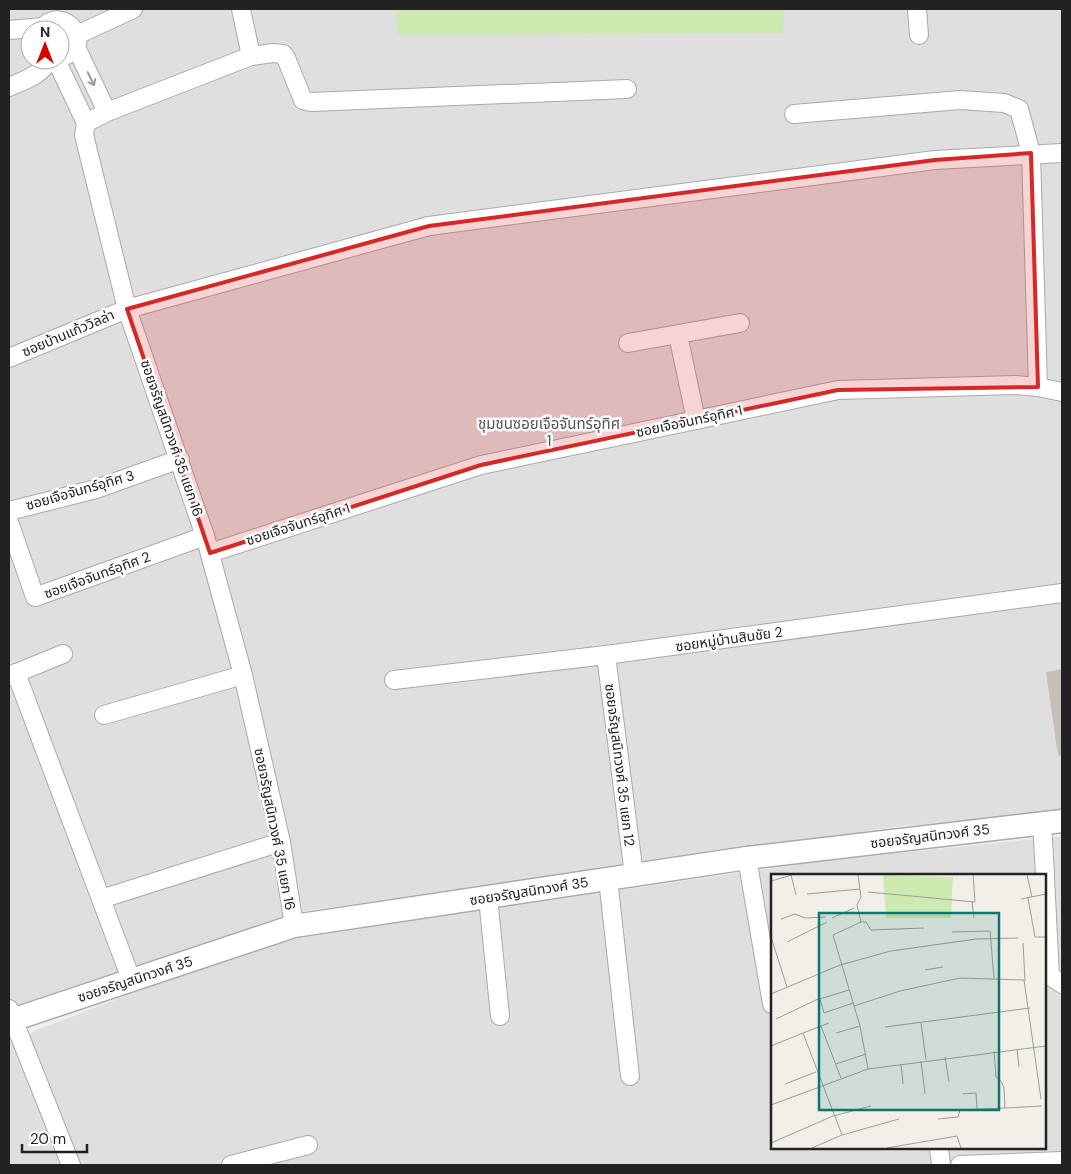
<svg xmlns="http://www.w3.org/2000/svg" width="1071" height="1174" font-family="'DM Sans','Noto Sans Thai',sans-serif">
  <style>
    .residential { fill: #e0dfdf; fill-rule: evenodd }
    .grass { fill: #cdebb0 }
    .building { fill: #c7bfb8 }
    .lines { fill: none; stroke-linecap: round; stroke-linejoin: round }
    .minor-casing { stroke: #a9a9a9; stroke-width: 20 }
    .tertiary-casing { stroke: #a9a9a9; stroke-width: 25 }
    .minor { stroke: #fff; stroke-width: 18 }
    .tertiary { stroke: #fff; stroke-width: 22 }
    .oneway { stroke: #9c9c9c }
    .marked { fill: #d62828; fill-opacity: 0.2; stroke: #d62828; stroke-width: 4; stroke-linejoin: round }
    .labels { text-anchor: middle; stroke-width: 5; stroke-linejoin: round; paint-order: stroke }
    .street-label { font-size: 14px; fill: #222; stroke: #fff }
    .neighbourhood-label { font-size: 15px; fill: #555; stroke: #fff }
    .inset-road { fill: none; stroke: #9f9d99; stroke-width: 1 }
    .view { fill: #0f766e; fill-opacity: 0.15; stroke: #0f766e; stroke-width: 2.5 }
    .inset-edge { fill: none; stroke: #222; stroke-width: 2.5 }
  </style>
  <rect width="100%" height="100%" fill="#f2efe9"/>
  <!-- residential -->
  <g class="residential">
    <path d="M9 9H1062V812L901 826 610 869 305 911 51 995 9 1012ZM30 30H60V60H30Z"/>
    <path d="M1062 836V1161L1060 1165H9V1041L169 979 281 939 815 862ZM772 875H1045V1148H772Z"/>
  </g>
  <!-- grass -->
  <path class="grass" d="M395 9H784L783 33 398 35Z"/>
  <!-- building -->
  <path class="building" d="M1062 669V755L1058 756 1046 672Z"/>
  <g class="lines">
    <!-- minor casing -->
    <g class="minor-casing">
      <g id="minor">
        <path d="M241 9 251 56"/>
        <path d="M917 9 919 35"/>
        <path d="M9 30 43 27"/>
        <path d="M41 30C63 0 99 49 60 57"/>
        <path d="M77 35 133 9"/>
        <path d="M76 47 107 112"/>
        <path d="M56 60 86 123"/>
        <path d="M9 87C22 81 43 75 48 60"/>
        <path d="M794 114 960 100 1004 103 1019 109 1031 153 1038 387"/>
        <path d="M678 335 696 420"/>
        <path d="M628 343 740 323"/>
        <path d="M9 358 127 309 429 226 935 160 1062 153"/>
        <path d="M9 511 96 489 180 459"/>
        <path d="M9 522 35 597 205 536"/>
        <path d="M210 553 481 465 696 420 838 390 1015 385 1038 387 1062 392"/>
        <path d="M606 655 634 875"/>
        <path d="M16 673 131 979"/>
        <path d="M9 676 63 654"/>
        <path d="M394 680 606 655 1062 593"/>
        <path d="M104 715 243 675"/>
        <path d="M1042 823 1045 875"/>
        <path d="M747 858 772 1004"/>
        <path d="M1045 878 1050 976 1062 984"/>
        <path d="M608 879 630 1076"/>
        <path d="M488 898 500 1016"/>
        <path d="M101 899 281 842"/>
        <path d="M294 926 281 842 243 675 205 536 127 309 84 135 86 123 107 112 251 56 273 53 283 54 286 58 303 100 311 102 627 89"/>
        <path d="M9 1009 71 1165"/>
        <path d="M939 1148 941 1165"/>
        <path d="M231 1165 308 1145"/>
        <path d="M960 1165 1062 1161"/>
      </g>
    </g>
    <!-- tertiary casing -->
    <g class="tertiary-casing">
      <path id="tertiary" d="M9 1021 294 926 747 858 1062 821"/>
    </g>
    <!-- minor -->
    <use href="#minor" class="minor"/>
    <!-- tertiary -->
    <use href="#tertiary" class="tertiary"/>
  </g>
  <!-- one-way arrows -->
  <defs><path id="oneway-shaft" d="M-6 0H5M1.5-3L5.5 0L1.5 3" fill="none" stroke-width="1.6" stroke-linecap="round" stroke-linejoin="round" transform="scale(1.25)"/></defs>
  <use class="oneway" href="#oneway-shaft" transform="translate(91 79) rotate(64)"/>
  <!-- marked area -->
  <path class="marked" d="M1031 153 1038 387 838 390 481 465 210 553 127 309 429 226 935 160Z"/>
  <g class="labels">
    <!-- street labels -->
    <g class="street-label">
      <text transform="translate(68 333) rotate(-23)" y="5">ซอยบ้านแก้ววิลล่า</text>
      <text transform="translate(689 421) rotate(-12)" y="5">ซอยเจือจันทร์อุทิศ 1</text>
      <text transform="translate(172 438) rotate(71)" y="5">ซอยจรัญสนิทวงศ์ 35 แยก 16</text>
      <text transform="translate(80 490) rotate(-16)" y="5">ซอยเจือจันทร์อุทิศ 3</text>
      <text transform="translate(298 524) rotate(-18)" y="5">ซอยเจือจันทร์อุทิศ 1</text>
      <text transform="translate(97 575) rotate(-20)" y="5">ซอยเจือจันทร์อุทิศ 2</text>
      <text transform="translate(729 639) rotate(-8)" y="5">ซอยหมู่บ้านสินชัย 2</text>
      <text transform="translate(620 765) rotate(83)" y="5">ซอยจรัญสนิทวงศ์ 35 แยก 12</text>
      <text transform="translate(275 829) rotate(79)" y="5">ซอยจรัญสนิทวงศ์ 35 แยก 16</text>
      <text transform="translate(930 836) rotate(-7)" y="5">ซอยจรัญสนิทวงศ์ 35</text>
      <text transform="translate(529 891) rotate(-9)" y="5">ซอยจรัญสนิทวงศ์ 35</text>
      <text transform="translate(135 979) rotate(-18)" y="5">ซอยจรัญสนิทวงศ์ 35</text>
    </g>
    <!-- neighbourhood labels -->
    <g class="neighbourhood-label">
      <text x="549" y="429">ชุมชนซอยเจือจันทร์อุทิศ<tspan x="549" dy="17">1</tspan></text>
    </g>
  </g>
  <!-- overview -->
  <g transform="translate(771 874)">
    <rect width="275" height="275" fill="#f2efe9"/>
    <path d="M112 1 182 3 180 44H115Z" fill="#cdebb0"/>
    <path class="inset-road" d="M20 1 25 21M87 1 90 23 86 31 90 48M256 1 261 23M0 7 21 1M97 18 204 28 202 1M36 20 89 15M257 24 264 63H275M250 25 275 20M201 28 203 44M61 44 83 34M10 45 24 40 34 44 55 43M90 48 62 61 89 152 97 195M90 48H95L100 56 153 54M181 58 219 57 223 104M0 63 16 113M16 68 56 48M252 69 254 107M154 96 172 93M0 120 69 91 120 77 205 65 247 64M49 125 53 139 82 129M83 132 129 117 189 104 253 106 270 225M5 145 45 126 78 116M150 149 155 186M50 152 70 204M114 153 259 134M32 159 58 149M65 159 89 152M0 172 32 159 71 261M246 175 248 193M223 177 225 203 230 207 233 214 234 234 271 232M174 183 178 208M150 187 154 220M65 190 95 180M130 190 132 210M14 210 45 198M192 220 205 219 206 235M0 231 97 195 275 172M167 245 187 243 189 236 234 234M0 269 62 242 100 232M41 274 71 261 128 245M116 274 186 262 190 274"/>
    <path class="view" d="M48 39H228V236H48Z"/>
    <rect width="275" height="275" class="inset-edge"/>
  </g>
  <!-- border -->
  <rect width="1071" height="1174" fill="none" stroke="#222222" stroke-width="20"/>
  <!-- north arrow -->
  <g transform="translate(45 45)"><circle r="24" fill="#ffffff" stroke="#a7a7a7"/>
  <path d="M0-4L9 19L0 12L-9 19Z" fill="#d40000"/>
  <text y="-8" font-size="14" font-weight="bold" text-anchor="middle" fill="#222222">N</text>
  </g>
  <!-- scale -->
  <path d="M22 1144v8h65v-8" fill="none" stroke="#222222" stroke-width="2.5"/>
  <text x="30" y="1144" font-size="15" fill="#222222" stroke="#ffffff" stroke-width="4" paint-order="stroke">20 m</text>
</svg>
